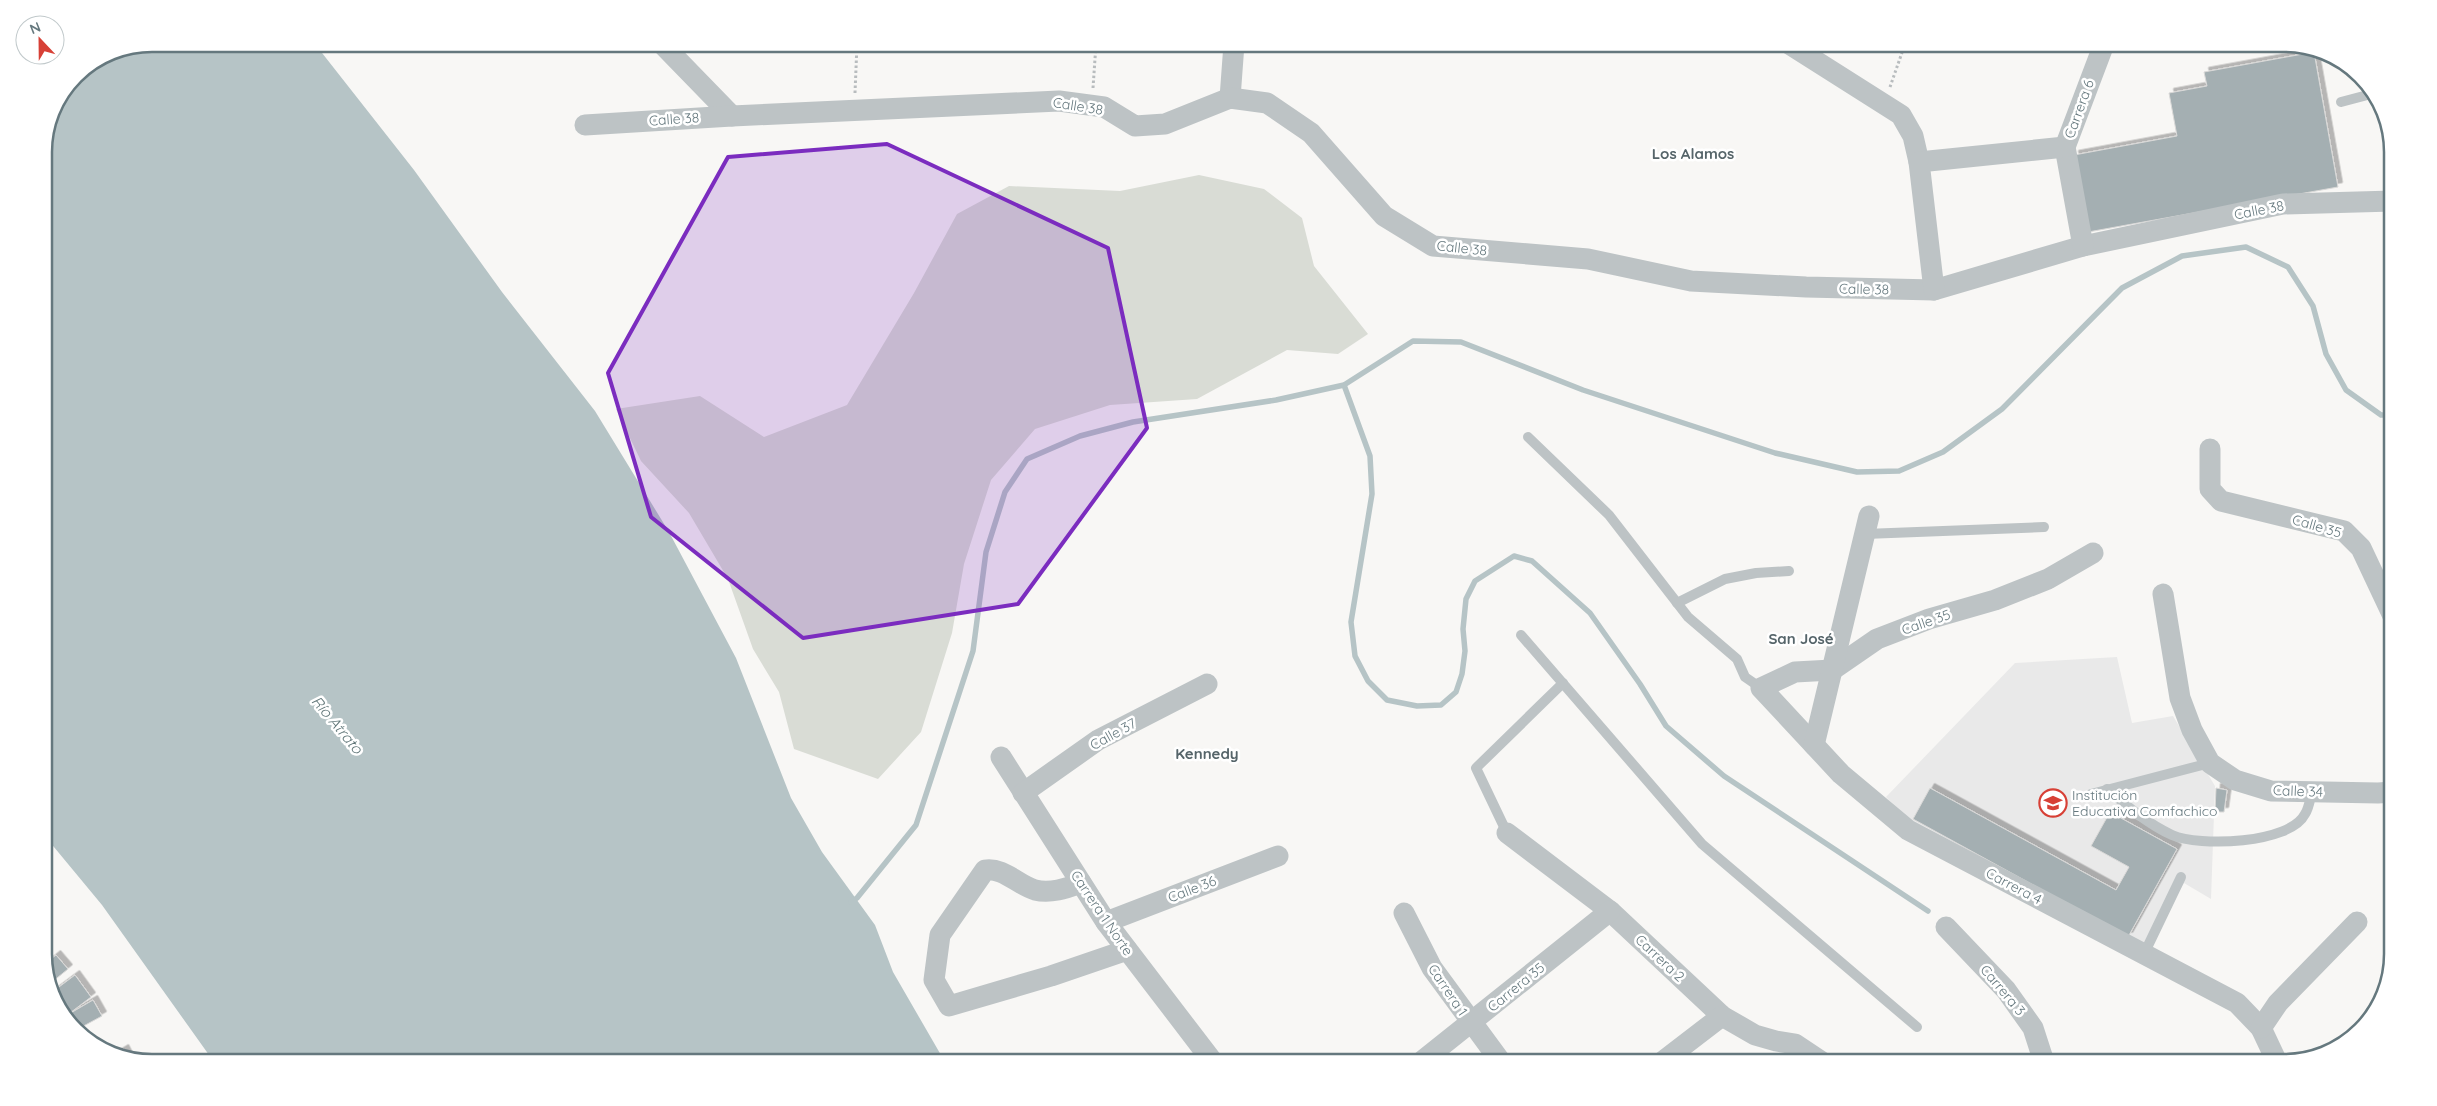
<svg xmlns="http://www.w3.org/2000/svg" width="2437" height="1106" font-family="Quicksand,sans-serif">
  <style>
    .built { fill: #e9e9e9 }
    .green { fill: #d9dcd5 }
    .water { fill: #b6c4c6 }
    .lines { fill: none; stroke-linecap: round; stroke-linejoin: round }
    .stream { stroke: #b6c4c6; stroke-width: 5.5 }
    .building { fill: #a4afb2; stroke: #dad9d8; filter: url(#shadow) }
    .path { stroke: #b8bcbe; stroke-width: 3; stroke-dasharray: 2.5 2.5; stroke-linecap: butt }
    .lane { stroke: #bdc3c5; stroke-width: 10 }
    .street { stroke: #bdc3c5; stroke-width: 21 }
    .marked { fill: #7b2cbf; fill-opacity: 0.2; stroke: #7b2cbf; stroke-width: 4; stroke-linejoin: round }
    .labels { text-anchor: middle; stroke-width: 5; stroke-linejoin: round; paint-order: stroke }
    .street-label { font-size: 14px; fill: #65787e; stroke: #fff }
    .poi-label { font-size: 14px; fill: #65787e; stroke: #fff; text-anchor: start }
    .neighbourhood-label { font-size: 15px; font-weight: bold; fill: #56656a; stroke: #fff }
    .water-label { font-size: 15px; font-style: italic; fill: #607678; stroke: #fff }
    .rim { fill: none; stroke: #65787e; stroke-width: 2.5 }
  </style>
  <defs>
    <filter id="shadow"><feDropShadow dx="4.5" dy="-4.5" stdDeviation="0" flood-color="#0004"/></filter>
  </defs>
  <rect width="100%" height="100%" fill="#f8f7f5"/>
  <!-- built -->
  <path class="built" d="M2117 657 2132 723 2173 716 2215 786 2211 899 2184 883 2146 949 1909 822 1886 797 2015 663Z"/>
  <!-- green -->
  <path class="green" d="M1199 175 1264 189 1302 218 1314 266 1368 334 1338 354 1287 350 1197 399 1110 405 1035 429 991 480 964 564 952 633 921 732 878 779 794 749 779 692 753 649 728 579 689 513 641 461 616 409 700 396 764 437 847 405 914 293 957 214 1009 186 1120 191Z"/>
  <!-- water -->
  <path class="water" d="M153 44H315L414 170 502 292 595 411 669 532 736 658 791 798 822 852 875 925 893 972 945 1062H214L102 905 44 835V146L52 111 76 75 111 52Z"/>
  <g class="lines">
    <!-- stream -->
    <g class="stream">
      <path d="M1344 385 1370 456 1372 494 1351 622 1355 656 1368 681 1387 700 1417 706 1441 705 1456 692 1462 674 1465 651 1463 629 1466 599 1475 581 1514 556 1532 561 1590 613 1640 684 1666 726 1724 776 1928 911"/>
      <path d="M851 902 857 898 916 825 973 651 986 552 1005 492 1027 459 1080 436 1133 422 1276 400 1344 385 1413 341 1461 342 1583 390 1775 453 1857 472 1899 471 1943 452 2002 409 2122 288 2182 256 2246 247 2288 267 2313 306 2326 354 2346 390 2381 415H2393"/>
    </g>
  </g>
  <!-- building -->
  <g class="building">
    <path d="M2314 52 2338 187 2088 232 2074 155 2177 136 2169 93 2207 86 2204 72Z"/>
    <path d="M1930 788 2116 890 2129 867 2091 846 2110 812 2177 849 2128 937 1913 819Z"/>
    <path d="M2216 788 2227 790 2224 812H2215Z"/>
    <path d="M56 955 68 969 52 982 45 964Z"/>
    <path d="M75 975 91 997 66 1016 55 990Z"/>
    <path d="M93 1000 102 1016 78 1029 69 1014Z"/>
    <path d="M124 1049 128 1057 114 1055Z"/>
  </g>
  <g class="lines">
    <!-- path -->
    <g class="path">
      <path d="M1890 87 1905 44"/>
      <path d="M1093 88 1096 44"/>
      <path d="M855 93 857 44"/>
    </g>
    <!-- lane -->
    <g class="lane">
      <path d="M2341 102 2375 93"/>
      <path d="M1528 437 1609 515 1688 617 1737 659 1745 677 1761 688"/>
      <path d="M1865 534 2044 527"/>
      <path d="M1677 603 1725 579 1756 573 1789 571"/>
      <path d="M1521 635 1702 844 1917 1027"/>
      <path d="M2107 789C2127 806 2148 824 2172 835 2199 847 2290 844 2305 814 2309 808 2310 799 2312 792"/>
      <path d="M2091 794 2210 763"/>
      <path d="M1507 833 1476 768 1563 683"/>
      <path d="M2144 954 2181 877"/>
      <path d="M1193 1062 1206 1054"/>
    </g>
    <!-- street -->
    <g class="street">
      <path d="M662 44 732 116"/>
      <path d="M1789 44 1901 115 1913 136 1919 162"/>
      <path d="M1230 98 1234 44"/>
      <path d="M585 125 732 116 1059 101 1104 107 1135 126 1165 124 1230 98 1267 103 1311 133 1384 216 1433 246 1588 259 1691 281 1806 287 1934 290 2083 246 2283 204 2393 201"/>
      <path d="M2083 246 2065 147 2104 44"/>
      <path d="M1934 290 1919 162 2065 147"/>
      <path d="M2210 449V489L2221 501 2344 531 2361 548 2393 616"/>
      <path d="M2093 553 2048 579 1995 600 1929 619 1877 639 1832 670 1795 672 1761 688 1841 774 1908 830 2237 1003 2261 1028 2277 1062"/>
      <path d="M2163 594 2180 698 2192 730 2210 763 2235 780 2271 791 2378 793 2393 792"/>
      <path d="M1814 745 1869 516"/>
      <path d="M1001 757 1106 922 1213 1062"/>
      <path d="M1023 793 1098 740 1207 684"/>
      <path d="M1507 833 1610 911 1722 1016 1755 1035 1776 1041 1795 1044 1822 1062"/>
      <path d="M1081 883C1067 888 1051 894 1035 890 1018 885 1003 867 985 870L940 935 934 980 949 1006 1051 976 1127 950"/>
      <path d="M1404 913 1432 968 1501 1062"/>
      <path d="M1106 922 1278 856"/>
      <path d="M1946 927 2006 990 2033 1028 2044 1062"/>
      <path d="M2261 1028 2278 1003 2357 922"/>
      <path d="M1421 1062 1610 911"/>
      <path d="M1662 1062 1722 1016"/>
    </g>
  </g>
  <!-- marked area -->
  <path class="marked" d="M887 144 1108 248 1147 428 1018 604 803 638 651 517 608 373 728 157Z"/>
  <!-- icons -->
  <defs>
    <g id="school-ring" transform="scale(1.4375)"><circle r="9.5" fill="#fff" stroke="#d74036" stroke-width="1.5"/><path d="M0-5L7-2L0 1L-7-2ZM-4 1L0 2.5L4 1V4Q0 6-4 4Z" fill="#d74036"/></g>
  </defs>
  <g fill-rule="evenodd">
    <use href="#school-ring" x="2053" y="803"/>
  </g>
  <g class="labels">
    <!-- street labels -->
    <g class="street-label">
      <text transform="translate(1078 106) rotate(9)" y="5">Calle 38</text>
      <text transform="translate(2079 109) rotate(-70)" y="5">Carrera 6</text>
      <text transform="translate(674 119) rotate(-4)" y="5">Calle 38</text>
      <text transform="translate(2259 210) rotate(-11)" y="5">Calle 38</text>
      <text transform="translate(1462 248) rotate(6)" y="5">Calle 38</text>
      <text transform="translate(1864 289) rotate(1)" y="5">Calle 38</text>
      <text transform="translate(2317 526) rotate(16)" y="5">Calle 35</text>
      <text transform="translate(1926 622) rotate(-19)" y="5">Calle 35</text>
      <text transform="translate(1113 734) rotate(-29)" y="5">Calle 37</text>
      <text transform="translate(2298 791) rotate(2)" y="5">Calle 34</text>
      <text transform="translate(2014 886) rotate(28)" y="5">Carrera 4</text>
      <text transform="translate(1192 889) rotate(-21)" y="5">Calle 36</text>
      <text transform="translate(1102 913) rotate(56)" y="5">Carrera 1 Norte</text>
      <text transform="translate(1660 958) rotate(43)" y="5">Carrera 2</text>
      <text transform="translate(1516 987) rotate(-39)" y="5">Carrera 35</text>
      <text transform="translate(1448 990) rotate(56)" y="5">Carrera 1</text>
      <text transform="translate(2003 990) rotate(50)" y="5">Carrera 3</text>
    </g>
    <!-- poi labels -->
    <g class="poi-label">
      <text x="2072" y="800">Institución<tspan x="2072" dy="16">Educativa Comfachico</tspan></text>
    </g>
    <!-- neighbourhood labels -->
    <g class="neighbourhood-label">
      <text x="1693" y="159">Los Alamos</text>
      <text x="1801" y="644">San José</text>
      <text x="1207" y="759">Kennedy</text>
    </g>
    <!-- water labels -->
    <g class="water-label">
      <text transform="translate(337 725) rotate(50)" y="5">Río Atrato</text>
    </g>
  </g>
  <!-- crop -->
  <path d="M0 0H2437V1106H0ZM152 52H2284A100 100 0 0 1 2384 152V954A100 100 0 0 1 2284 1054H152A100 100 0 0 1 52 954V152A100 100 0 0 1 152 52Z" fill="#fff" fill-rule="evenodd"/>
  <path class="rim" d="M152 52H2284A100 100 0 0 1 2384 152V954A100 100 0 0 1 2284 1054H152A100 100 0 0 1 52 954V152A100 100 0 0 1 152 52Z"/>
  <!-- north arrow -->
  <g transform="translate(40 40) rotate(338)"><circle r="24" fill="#ffffff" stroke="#c1c9cb"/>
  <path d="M0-4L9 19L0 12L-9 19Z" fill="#d74036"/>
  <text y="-8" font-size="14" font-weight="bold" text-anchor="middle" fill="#65787e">N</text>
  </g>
</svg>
